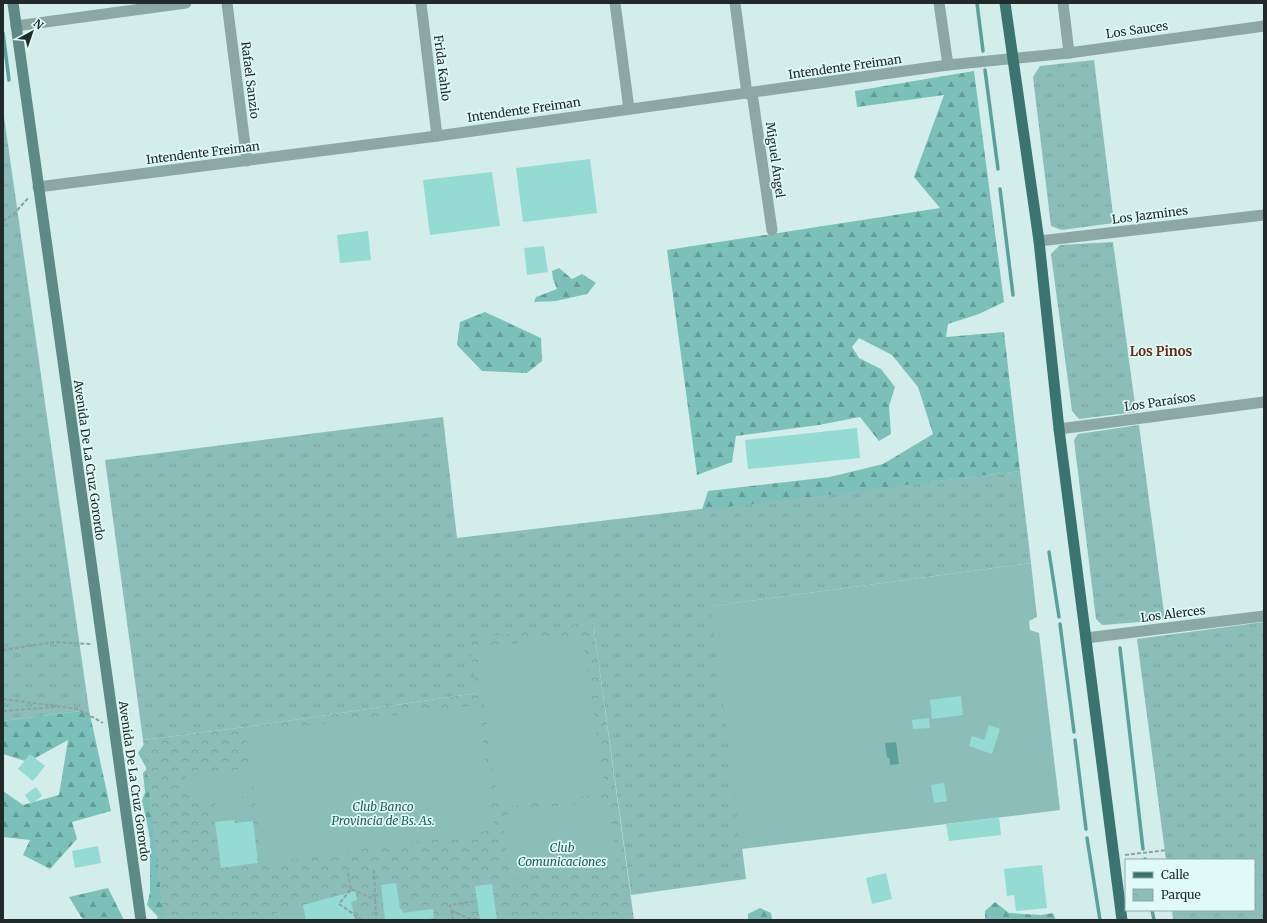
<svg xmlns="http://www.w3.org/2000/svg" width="1267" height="923" font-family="Merriweather,serif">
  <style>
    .grass { fill: url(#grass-tufts) }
    .forest { fill: url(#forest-firs) }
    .park { fill: url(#park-crowns) }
    .pitch { fill: #8cbeb9 }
    .water { fill: #5ba19b }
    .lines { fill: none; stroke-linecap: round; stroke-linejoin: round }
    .stream { stroke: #5ba19b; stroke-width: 3.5 }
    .building { fill: #94dbd4 }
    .path { stroke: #8ea2a0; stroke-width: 2; stroke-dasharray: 4 2; stroke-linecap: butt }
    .minor { stroke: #8ba8a5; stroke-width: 11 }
    .secondary { stroke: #5e8a85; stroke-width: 11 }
    .primary { stroke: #3a746f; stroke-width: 11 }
    .labels { text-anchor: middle; stroke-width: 3.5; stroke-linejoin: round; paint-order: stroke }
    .street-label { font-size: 12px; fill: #202a29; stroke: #dffaf7 }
    .park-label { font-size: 12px; font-style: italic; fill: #225d58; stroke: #dffaf7 }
    .neighbourhood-label { font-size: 13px; font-weight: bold; fill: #6a2812; stroke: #dffaf7 }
  </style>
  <defs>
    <pattern id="grass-tufts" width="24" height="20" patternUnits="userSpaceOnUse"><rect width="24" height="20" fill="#8cbeb9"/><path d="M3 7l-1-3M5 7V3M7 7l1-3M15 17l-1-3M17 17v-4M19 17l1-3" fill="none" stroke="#78a39f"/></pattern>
    <pattern id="forest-firs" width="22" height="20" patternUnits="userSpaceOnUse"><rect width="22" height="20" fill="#7bc1ba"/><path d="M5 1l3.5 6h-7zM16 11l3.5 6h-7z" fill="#649d97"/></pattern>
    <pattern id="park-crowns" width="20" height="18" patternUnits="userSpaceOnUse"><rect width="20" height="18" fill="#8cbeb9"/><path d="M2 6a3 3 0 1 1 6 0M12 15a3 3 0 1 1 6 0" fill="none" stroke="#78a39f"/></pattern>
  </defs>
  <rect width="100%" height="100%" fill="#d2edea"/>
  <!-- grass -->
  <g class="grass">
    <path d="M1094 60 1114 223 1062 230 1051 226 1033 77 1040 66Z"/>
    <path d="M3 110 89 710 3 721Z"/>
    <path d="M1113 242 1136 412 1079 419 1072 411 1051 254 1060 245Z"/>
    <path d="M443 417 457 538 1020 471 1031 563 712 606 746 879 631 895 593 622 477 693 245 727 143 740 105 460Z"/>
    <path d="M1139 425 1165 620 1102 625 1096 619 1074 440 1078 434Z"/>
    <path d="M1264 622V920H1173L1172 910H1254V860H1166L1137 639Z"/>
  </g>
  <!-- forest -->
  <g class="forest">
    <path d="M974 71 1004 302 979 314 948 324 946 337 1004 332 1020 471 702 510 708 491 830 477 883 464 933 434 918 387 892 355 859 338 852 347 859 358 881 369 895 387 889 406 891 434 879 441 860 417 819 425 736 436 732 462 697 475 667 250 940 208 914 177 944 95 857 107 855 91Z"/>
    <path d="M559 268 572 279 582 274 596 283 587 294 556 301 534 302 536 297 557 289 553 279 552 271Z"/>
    <path d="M485 312 541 338 542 361 527 373 482 371 457 345 460 322Z"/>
    <path d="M89 710 111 811 72 822 77 839 50 869 23 855 30 840 3 837V791L23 805 59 795 68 740 28 762 3 754V721Z"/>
    <path d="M145 743 264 920H156L158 917 147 905 150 892V838L142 800 145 792 143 773 147 769 138 753Z"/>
    <path d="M108 888 124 920H83L69 897Z"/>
    <path d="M995 902 1009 913 1041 915 1053 913 1056 920H985V911Z"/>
    <path d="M760 908 771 913 772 920H748V914Z"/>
  </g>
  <!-- park -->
  <path class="park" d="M593 622 634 920H164L143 740 245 727 477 693 469 639Z"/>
  <!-- pitch -->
  <g class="pitch">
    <path d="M1031 563 1037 617 1029 621 1030 630 1039 633 1060 810 741 849 711 606Z"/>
    <path d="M582 634 605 793 499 808 476 649Z"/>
    <path d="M478 705 495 830 264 863 246 733Z"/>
    <path d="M249 768 253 796 190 804 186 777Z"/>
    <path d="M250 800 252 817 215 822 213 805Z"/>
    <path d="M608 801 618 866 510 879 502 816 547 807Z"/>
    <path d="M303 907 306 920H278L277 912Z"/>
  </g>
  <!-- water -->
  <path class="water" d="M896 742 899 764 890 765V759L887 757 885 743Z"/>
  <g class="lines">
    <!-- stream -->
    <g class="stream">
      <path d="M977 3 983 51"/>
      <path d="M3 33 9 80"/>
      <path d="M985 70 998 169"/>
      <path d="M1000 189 1013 295"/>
      <path d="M1049 552 1059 617"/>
      <path d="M1060 624 1074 732"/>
      <path d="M1120 648 1143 849"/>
      <path d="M1075 740 1086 829"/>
      <path d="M1087 838 1100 920"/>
      <path d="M1145 859V860"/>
      <path d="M1152 910 1154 920"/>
    </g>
  </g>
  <!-- building -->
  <g class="building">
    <path d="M590 159 597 213 523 222 516 168Z"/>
    <path d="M492 172 500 226 430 235 423 180Z"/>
    <path d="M368 231 371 260 340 263 337 235Z"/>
    <path d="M544 246 548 272 527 275 524 248Z"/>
    <path d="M857 428 860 458 748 469 745 440Z"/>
    <path d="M961 696 963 715 932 719 930 700Z"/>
    <path d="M929 718 930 728 913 729 912 720Z"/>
    <path d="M989 725 1000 729 992 754 969 746 972 736 984 740Z"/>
    <path d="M30 754 45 766 33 781 18 769Z"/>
    <path d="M944 783 947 801 934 803 931 785Z"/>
    <path d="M36 787 42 796 31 804 25 795Z"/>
    <path d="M999 817 1001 835 949 841 946 824Z"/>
    <path d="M234 820 235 823 253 821 258 863 221 868 215 822Z"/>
    <path d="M98 846 101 863 75 868 72 851Z"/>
    <path d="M1042 865 1047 908 1016 911 1014 895 1007 896 1004 869Z"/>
    <path d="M886 873 892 899 872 904 866 878Z"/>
    <path d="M396 883 400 909H402L403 913 433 909 434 918 422 920H385L381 885Z"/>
    <path d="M492 884 497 920H480L475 886Z"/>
    <path d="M355 891 357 900 351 902 355 920H306L303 905Z"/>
  </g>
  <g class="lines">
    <!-- path -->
    <g class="path">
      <path d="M3 221 13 215 29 197"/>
      <path d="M3 650 55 642 91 644"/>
      <path d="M3 699 78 709 103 723"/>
      <path d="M3 711 56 707"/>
      <path d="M1125 855 1167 850"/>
      <path d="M374 870 376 920"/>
      <path d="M348 873 351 889"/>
      <path d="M451 910 470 919H480"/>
      <path d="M356 915 357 920"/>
      <path d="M362 920 339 904 351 889 376 900"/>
      <path d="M453 920 450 905 477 901"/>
    </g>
    <!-- minor -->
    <g class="minor">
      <path d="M227 3 247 161"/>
      <path d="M421 3 437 136"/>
      <path d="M615 3 629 109"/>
      <path d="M735 3 747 94"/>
      <path d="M939 3 948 65"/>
      <path d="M1063 3 1069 53"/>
      <path d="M16 26 186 3"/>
      <path d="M752 93 772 230"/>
      <path d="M38 187 437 136 948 65 1069 53 1264 26"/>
      <path d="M1039 241 1264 215"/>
      <path d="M1059 429 1264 402"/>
      <path d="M1086 638 1264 616"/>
    </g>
    <!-- secondary -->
    <path class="secondary" d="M13 3 141 920"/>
    <!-- primary -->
    <path class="primary" d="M1005 3 1039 241 1059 429 1122 920"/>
  </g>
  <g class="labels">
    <!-- street labels -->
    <g class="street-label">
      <text transform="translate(1137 30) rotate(-8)" y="4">Los Sauces</text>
      <text transform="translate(845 67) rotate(-8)" y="4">Intendente Freiman</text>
      <text transform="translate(442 68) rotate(83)" y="4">Frida Kahlo</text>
      <text transform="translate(250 80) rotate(83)" y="4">Rafael Sanzio</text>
      <text transform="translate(524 110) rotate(-8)" y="4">Intendente Freiman</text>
      <text transform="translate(203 153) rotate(-7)" y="4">Intendente Freiman</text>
      <text transform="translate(775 160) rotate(82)" y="4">Miguel Ángel</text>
      <text transform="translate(1150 215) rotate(-7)" y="4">Los Jazmines</text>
      <text transform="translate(1160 402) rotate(-8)" y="4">Los Paraísos</text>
      <text transform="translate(89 460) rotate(82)" y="4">Avenida De La Cruz Gorordo</text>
      <text transform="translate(1173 614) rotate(-7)" y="4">Los Alerces</text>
      <text transform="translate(134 781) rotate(82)" y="4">Avenida De La Cruz Gorordo</text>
    </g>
    <!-- park labels -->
    <g class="park-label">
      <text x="383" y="811">Club Banco<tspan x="383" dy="14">Provincia de Bs. As.</tspan></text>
      <text x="562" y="852">Club<tspan x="562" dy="14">Comunicaciones</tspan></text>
    </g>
    <!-- neighbourhood labels -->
    <g class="neighbourhood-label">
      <text x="1161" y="356">Los Pinos</text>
    </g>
  </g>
  <!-- border -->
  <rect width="1267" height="923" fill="none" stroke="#202a29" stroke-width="8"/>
  <!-- legend -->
  <rect x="1125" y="859" width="130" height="52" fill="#dffaf7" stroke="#93a7a5"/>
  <rect x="1133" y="872" width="20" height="6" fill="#3a746f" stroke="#93a7a5"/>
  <text x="1161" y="879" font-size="12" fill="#202a29">Calle</text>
  <rect x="1133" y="889" width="20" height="12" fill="url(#park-crowns)" stroke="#93a7a5"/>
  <text x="1161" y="899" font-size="12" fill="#202a29">Parque</text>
  <!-- north arrow -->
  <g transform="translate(32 32) rotate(40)" stroke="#dffaf7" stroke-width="3" paint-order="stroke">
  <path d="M0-3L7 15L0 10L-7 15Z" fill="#202a29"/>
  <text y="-6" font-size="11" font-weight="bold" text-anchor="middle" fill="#202a29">N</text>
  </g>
</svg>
